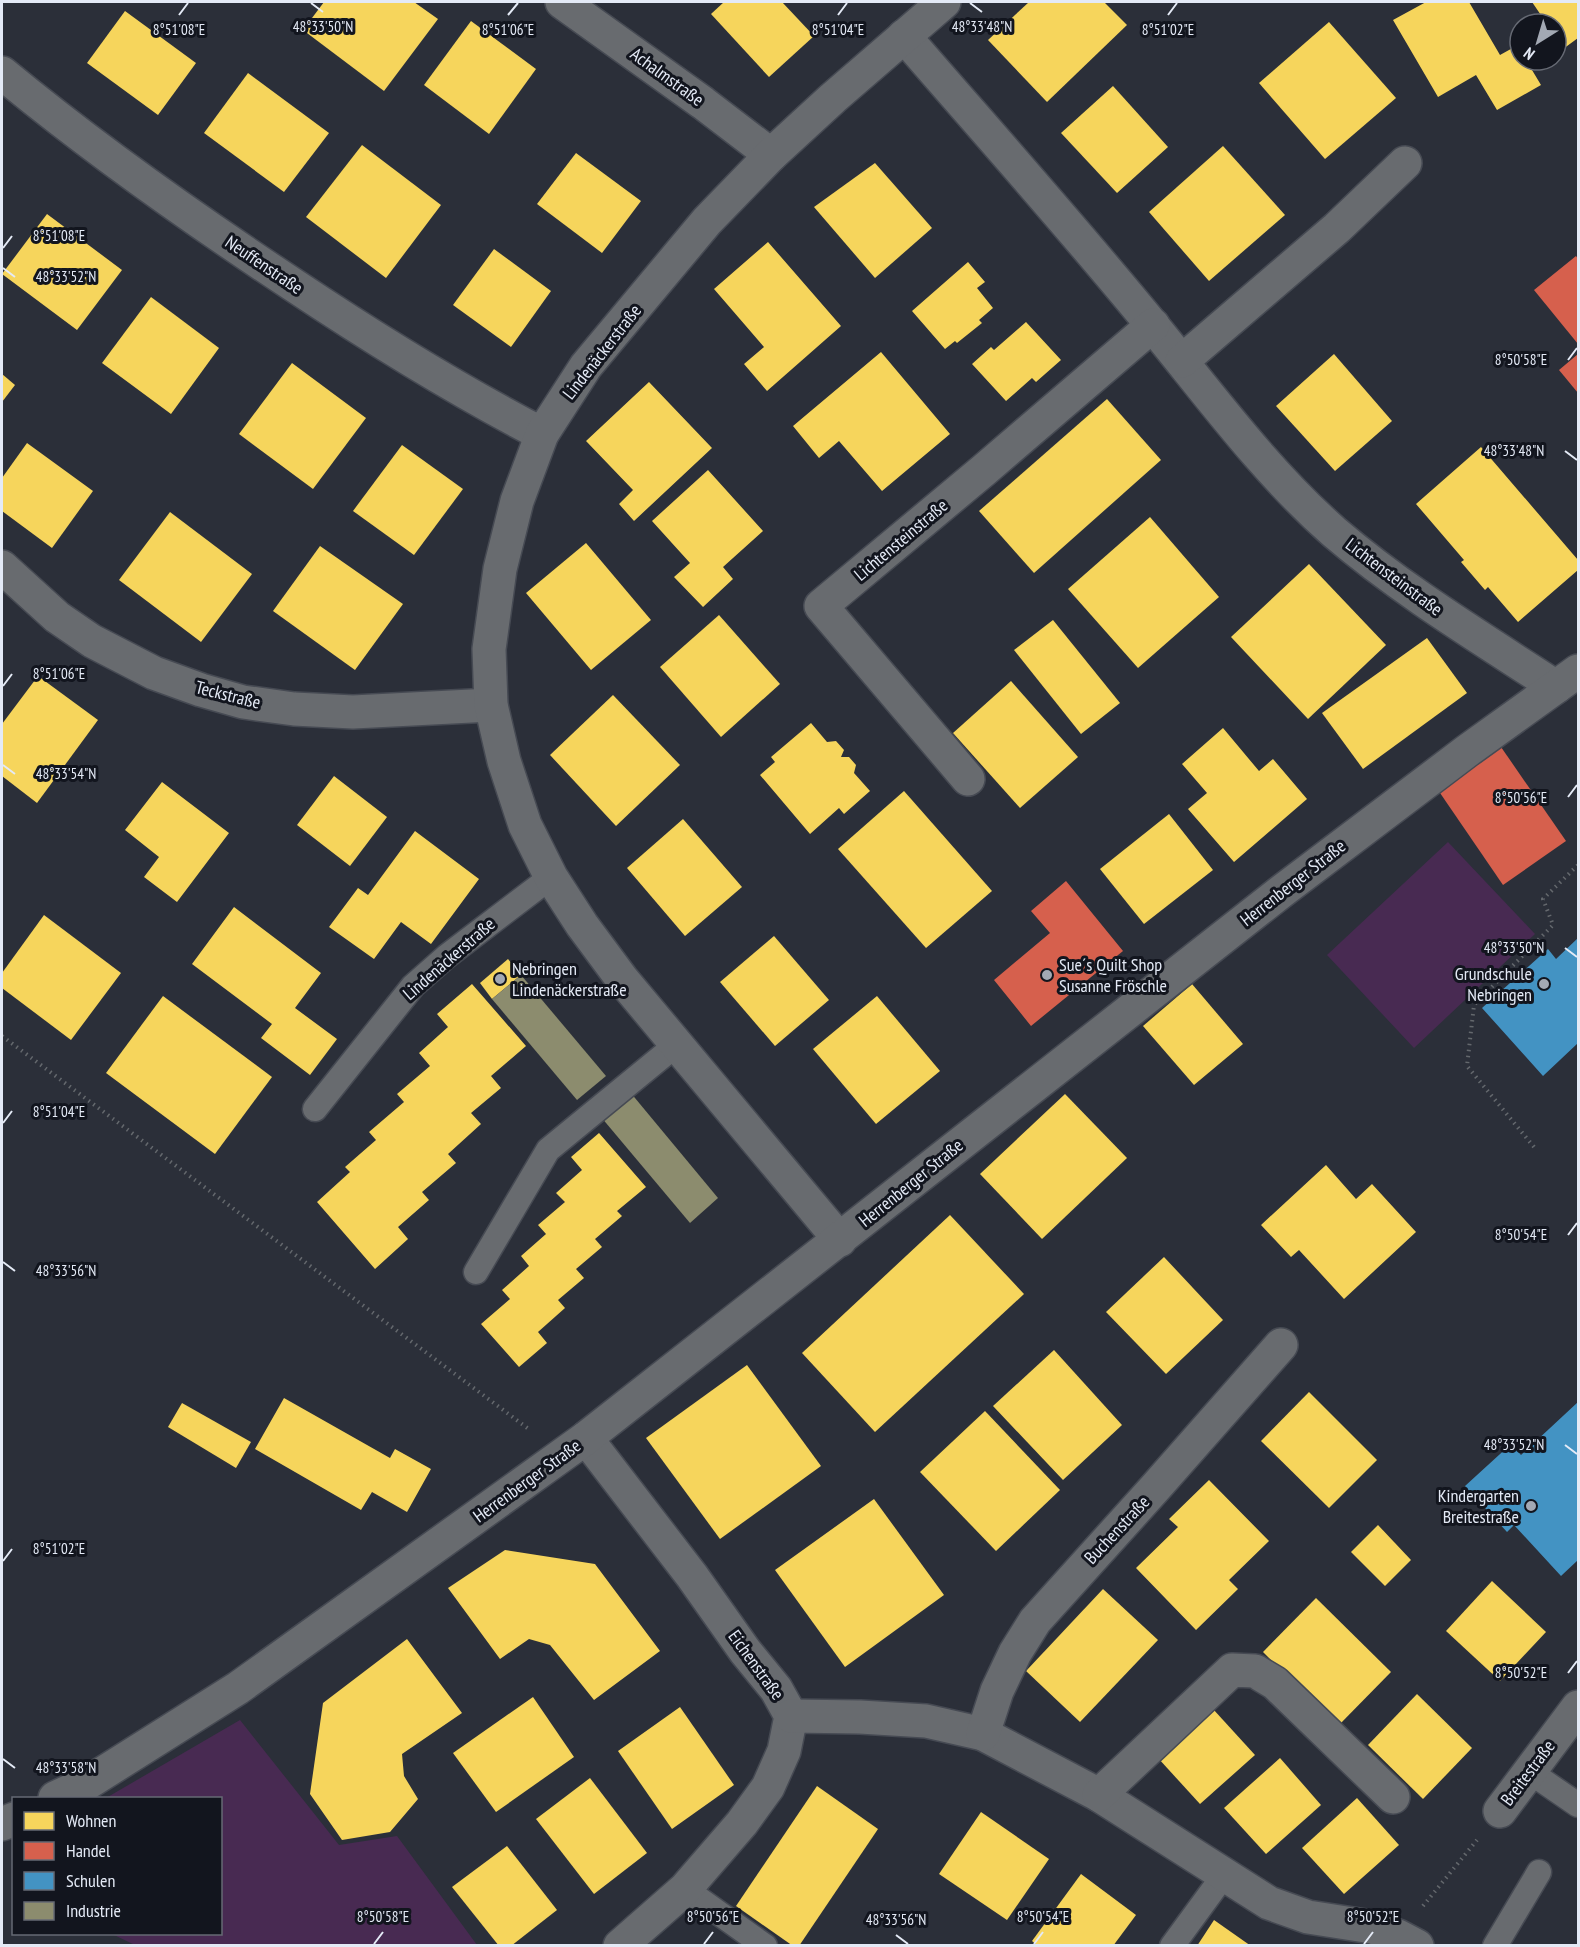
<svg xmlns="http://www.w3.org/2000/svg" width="1580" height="1947" font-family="'PT Sans Narrow',sans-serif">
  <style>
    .green { fill: #482a52 }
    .homes { fill: #f6d55c }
    .shops { fill: #d6604d }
    .schools { fill: #4393c3 }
    .industry { fill: #8c8c6e }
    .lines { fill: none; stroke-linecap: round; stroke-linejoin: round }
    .lane-casing { stroke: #464a53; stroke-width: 27 }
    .street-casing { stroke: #464a53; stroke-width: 36 }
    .path { stroke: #64686d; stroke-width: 4; stroke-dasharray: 1.5 4.5; stroke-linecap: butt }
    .lane { stroke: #686b6f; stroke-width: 24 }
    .street { stroke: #686b6f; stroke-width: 33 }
    .ticks { fill: none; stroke: #e4eaf6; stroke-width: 2 }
    .poi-dot { fill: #a3a9b4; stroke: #12151e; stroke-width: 2 }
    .labels { text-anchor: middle; stroke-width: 6; stroke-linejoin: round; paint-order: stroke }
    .street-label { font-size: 18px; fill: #e4eaf6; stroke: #12151e }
    .poi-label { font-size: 18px; fill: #e4eaf6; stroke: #12151e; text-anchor: start }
    .ticks-label { font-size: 15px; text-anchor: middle; fill: #e4eaf6; stroke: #12151e; stroke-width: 6; stroke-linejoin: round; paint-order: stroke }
  </style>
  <rect width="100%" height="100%" fill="#2b2f39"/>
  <!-- green -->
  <g class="green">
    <path d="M1448 842 1535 934 1414 1048 1327 955Z"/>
    <path d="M240 1720 339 1845 397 1836 477 1945 137 1946 112 1934H220V1798H106Z"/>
  </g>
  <!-- homes -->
  <g class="homes">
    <path d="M324 2H414L438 19 384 91 303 30Z"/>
    <path d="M724 2H782L814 36 769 77 711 14Z"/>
    <path d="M1029 2H1104L1127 25 1047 102 988 40Z"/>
    <path d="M1426 2H1469L1500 55 1518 45 1520 49V60H1526L1541 85 1497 110 1476 75 1438 97 1393 20Z"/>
    <path d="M1532 2H1578V38L1563 49 1556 38V24H1547Z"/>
    <path d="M125 11 196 63 158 115 87 63Z"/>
    <path d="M471 21 536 69 489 134 424 85Z"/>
    <path d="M1329 22 1396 98 1325 159 1259 83Z"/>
    <path d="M248 73 329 133 284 192 204 133Z"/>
    <path d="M1113 86 1168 147 1117 193 1061 133Z"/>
    <path d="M362 145 441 205 386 278 306 217Z"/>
    <path d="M1223 146 1285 215 1209 281 1149 212Z"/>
    <path d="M576 153 641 201 602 253 537 204Z"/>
    <path d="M875 163 932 228 875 278 814 207Z"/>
    <path d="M47 214 122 270 77 330 2 274Z"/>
    <path d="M768 242 841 326 767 391 744 364 764 347 714 289Z"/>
    <path d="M494 249 551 291 511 347 453 305Z"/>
    <path d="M968 262 985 282 977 288 993 308 979 320 982 323 957 343 955 341 945 349 912 311Z"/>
    <path d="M151 297 219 348 171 414 102 363Z"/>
    <path d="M1026 322 1061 360 1036 382 1032 378 1006 401 972 364 991 347 994 350Z"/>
    <path d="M881 352 950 434 882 491 839 441 819 458 793 426Z"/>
    <path d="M1334 354 1392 421 1335 471 1276 406Z"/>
    <path d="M292 363 366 418 313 489 239 434Z"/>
    <path d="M2 374 15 385 2 402Z"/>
    <path d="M649 382 712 448 634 521 619 504 633 490 586 441Z"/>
    <path d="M1107 399 1161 460 1034 573 979 511Z"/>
    <path d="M27 443 93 491 52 548 2 511V478Z"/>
    <path d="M402 445 463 489 414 555 353 511Z"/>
    <path d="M1481 447 1578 560V570L1518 622 1488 587 1485 590 1461 562 1464 560 1416 504Z"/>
    <path d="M708 470 763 531 723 567 733 579 703 607 674 577 690 563 652 521Z"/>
    <path d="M170 512 252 574 201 642 119 580Z"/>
    <path d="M1150 517 1219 597 1138 668 1068 589Z"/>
    <path d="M586 543 651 620 591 670 526 593Z"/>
    <path d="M320 546 403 604 355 670 273 611Z"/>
    <path d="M1309 564 1386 645 1308 719 1231 637Z"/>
    <path d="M719 615 780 684 721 737 660 667Z"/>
    <path d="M1053 620 1120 703 1081 734 1014 650Z"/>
    <path d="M1427 638 1467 693 1363 769 1322 713Z"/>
    <path d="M38 676 98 720 37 803 2 776V724Z"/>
    <path d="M1011 681 1078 757 1020 808 953 733Z"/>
    <path d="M613 695 680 765 616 826 550 755Z"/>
    <path d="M811 723 827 742 836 741 844 750 841 757H849L856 765 854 773 870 791 844 814 839 808 810 834 760 775 775 762 771 757Z"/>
    <path d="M1223 728 1259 771 1273 759 1307 799 1234 862 1188 809 1207 793 1182 764Z"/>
    <path d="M334 776 387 817 350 866 297 825Z"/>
    <path d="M162 782 229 833 177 902 144 877 159 857 125 830Z"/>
    <path d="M904 791 992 891 926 948 838 849Z"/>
    <path d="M1169 814 1213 870 1144 924 1100 869Z"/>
    <path d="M683 819 742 887 685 936 627 868Z"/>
    <path d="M415 831 479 879 431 944 401 922 374 959 329 927 358 888 368 895Z"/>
    <path d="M234 907 321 973 295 1008 337 1039 310 1075 261 1038 272 1024 192 964Z"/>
    <path d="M44 915 121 973 71 1040 2 988V973Z"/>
    <path d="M774 936 829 1000 775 1046 720 982Z"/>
    <path d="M508 959 521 975 492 999 480 983Z"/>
    <path d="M472 984 526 1046 491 1076 501 1088 471 1113 481 1124 448 1154 456 1163 422 1192 429 1200 398 1227 408 1239 375 1269 317 1202 350 1172 345 1167 376 1140 369 1132 404 1102 397 1094 430 1066 419 1053 448 1027 437 1014Z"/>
    <path d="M1192 984 1243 1044 1194 1085 1143 1026Z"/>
    <path d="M163 996 272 1077 215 1154 106 1073Z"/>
    <path d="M877 996 940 1071 876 1124 813 1049Z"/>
    <path d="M1065 1094 1127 1158 1042 1239 980 1174Z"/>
    <path d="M599 1133 646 1187 617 1211 622 1216 595 1239 602 1247 576 1269 584 1278 558 1300 565 1308 538 1332 547 1343 519 1367 481 1324 510 1299 502 1290 529 1266 521 1256 546 1234 538 1225 565 1202 556 1193 582 1170 571 1157Z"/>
    <path d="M1326 1165 1356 1199 1372 1184 1416 1232 1344 1299 1299 1250 1291 1257 1261 1225Z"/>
    <path d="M950 1215 1024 1294 875 1432 802 1353Z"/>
    <path d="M1164 1257 1223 1320 1166 1374 1106 1312Z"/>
    <path d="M1054 1350 1122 1425 1063 1480 993 1406Z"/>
    <path d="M747 1365 821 1466 720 1539 646 1438Z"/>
    <path d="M1309 1392 1377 1460 1329 1508 1261 1441Z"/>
    <path d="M284 1398 390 1458 395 1449 431 1469 407 1512 372 1492 361 1510 255 1449Z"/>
    <path d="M182 1403 251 1442 236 1468 168 1427Z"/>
    <path d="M985 1411 1060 1490 996 1551 920 1472Z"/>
    <path d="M1209 1480 1269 1541 1229 1580 1238 1589 1196 1630 1136 1568 1178 1527 1169 1519Z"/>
    <path d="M874 1499 944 1595 845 1667 775 1570Z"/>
    <path d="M1378 1525 1411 1560 1385 1586 1351 1552Z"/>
    <path d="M505 1550 595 1564 660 1651 594 1700 550 1645 529 1639 500 1659 448 1588Z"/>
    <path d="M1492 1581 1546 1632 1500 1681 1446 1631Z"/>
    <path d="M1103 1589 1158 1640 1080 1722 1026 1671Z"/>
    <path d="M1316 1598 1391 1672 1338 1726 1263 1652Z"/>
    <path d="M407 1639 462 1713 402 1754 404 1776 418 1799 390 1832 342 1840 310 1794 323 1703Z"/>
    <path d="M1417 1694 1472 1748 1423 1799 1368 1745Z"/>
    <path d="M533 1697 574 1757 496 1812 453 1753Z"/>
    <path d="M680 1707 734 1785 672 1829 618 1751Z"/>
    <path d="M1213 1709 1255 1755 1200 1804 1158 1758Z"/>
    <path d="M1280 1758 1321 1805 1266 1854 1224 1808Z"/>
    <path d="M590 1778 647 1853 594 1894 536 1819Z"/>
    <path d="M817 1786 878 1829 799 1946H793L736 1906Z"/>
    <path d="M1357 1798 1399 1845 1344 1894 1302 1848Z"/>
    <path d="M981 1812 1049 1859 1007 1920 939 1874Z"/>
    <path d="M507 1846 557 1910 511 1946H499L452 1887Z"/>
    <path d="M1081 1874 1136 1915 1113 1946H1038L1032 1941Z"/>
    <path d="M1214 1920 1251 1946H1197Z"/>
  </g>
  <!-- shops -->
  <g class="shops">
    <path d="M1576 256 1578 259V344L1534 290Z"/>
    <path d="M1578 354V393L1559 370Z"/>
    <path d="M1501 747 1566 841 1503 885 1438 790Z"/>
    <path d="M1066 881 1123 951 1031 1026 994 980 1050 933 1031 911Z"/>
  </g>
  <!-- schools -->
  <g class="schools">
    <path d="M1578 938V1043L1543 1076 1482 1008 1548 949 1556 959Z"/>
    <path d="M1578 1402V1560L1561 1576 1514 1525 1507 1532 1465 1486 1511 1444 1521 1455Z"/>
  </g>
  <!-- industry -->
  <g class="industry">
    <path d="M521 975 606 1076 577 1100 492 999Z"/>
    <path d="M630 1092 718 1198 690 1223 601 1117Z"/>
  </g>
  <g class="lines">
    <!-- lane casing -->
    <g class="lane-casing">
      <g id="lane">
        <path d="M315 1109 413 986 447 956 551 877"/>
        <path d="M476 1272 548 1150 676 1045"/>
        <path d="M1530 1772 1578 1805"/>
        <path d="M685 1889 765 1946"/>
        <path d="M1172 1946 1224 1875"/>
        <path d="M1495 1946 1539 1872"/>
      </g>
    </g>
    <!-- street casing -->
    <g class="street-casing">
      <g id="street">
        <path d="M562 2 703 103 771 155"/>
        <path d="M904 36C987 132 1072 227 1153 326 1211 397 1265 471 1334 532 1403 591 1481 638 1556 687"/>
        <path d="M2 73C94 149 192 218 292 284 373 338 455 389 542 434"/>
        <path d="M1182 361 1337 228 1405 163"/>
        <path d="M2 567 57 617 92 641 154 673 201 690 243 702 294 709 353 712 491 705"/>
        <path d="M968 779 821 606 984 470 1153 325"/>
        <path d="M840 1240 622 979 582 925 551 877 525 825 504 761 491 705 489 649 500 569 517 501 542 434 586 366 707 221 771 155 833 98 944 2"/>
        <path d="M586 1438 692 1576 745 1651 776 1689 791 1716 784 1751 768 1787 742 1823 685 1889 620 1946"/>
        <path d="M791 1716 860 1717 926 1721 983 1734 1099 1795 1269 1903 1308 1917 1372 1927 1398 1936 1417 1946"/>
        <path d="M983 1734 997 1691 1015 1653 1035 1621 1155 1488 1281 1345"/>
        <path d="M1099 1795 1232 1670 1255 1671 1275 1683 1393 1797"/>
        <path d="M55 1798 89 1782 238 1688 586 1438 1282 891 1467 751 1578 671"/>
        <path d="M1500 1811 1578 1707"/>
        <path d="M2 1824 14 1819"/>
      </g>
    </g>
    <!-- path -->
    <g class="path">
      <path d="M2 1036 530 1430"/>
      <path d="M1534 1147 1467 1066 1474 1005 1553 925 1543 899 1578 865"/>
      <path d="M1423 1906 1477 1840"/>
    </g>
    <!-- lane -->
    <use href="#lane" class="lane"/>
    <!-- street -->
    <use href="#street" class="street"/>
  </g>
  <!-- ticks -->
  <path class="ticks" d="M311 3 323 12M970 3 982 12M179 15 188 3M508 15 518 3M838 15 847 3M1168 15 1177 3M3 248 12 236M3 268 15 277M1568 360 1577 348M1565 451 1577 460M3 686 12 674M3 765 15 774M1568 797 1577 785M1565 948 1577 957M3 1123 12 1111M1568 1235 1577 1223M3 1262 15 1271M1565 1445 1577 1454M3 1561 12 1549M1568 1673 1577 1661M3 1759 15 1768M896 1935 908 1944M374 1944 383 1932M704 1944 713 1932M1034 1944 1043 1932M1364 1944 1373 1932"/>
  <!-- markers -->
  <g class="poi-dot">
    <circle cx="1047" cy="975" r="6"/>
    <circle cx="500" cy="979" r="6"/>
    <circle cx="1544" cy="984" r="6"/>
    <circle cx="1531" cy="1506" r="6"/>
  </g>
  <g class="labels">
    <!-- street labels -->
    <g class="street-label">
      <text transform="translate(667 77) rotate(36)" y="6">Achalmstraße</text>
      <text transform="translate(264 265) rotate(34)" y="6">Neuffenstraße</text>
      <text transform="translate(602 352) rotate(-52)" y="6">Lindenäckerstraße</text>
      <text transform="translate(901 540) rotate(-40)" y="6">Lichtensteinstraße</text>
      <text transform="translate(1394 577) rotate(37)" y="6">Lichtensteinstraße</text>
      <text transform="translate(228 695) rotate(14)" y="6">Teckstraße</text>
      <text transform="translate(1293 883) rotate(-38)" y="6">Herrenberger Straße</text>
      <text transform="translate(449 959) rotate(-41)" y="6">Lindenäckerstraße</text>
      <text transform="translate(911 1183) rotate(-39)" y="6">Herrenberger Straße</text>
      <text transform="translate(527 1481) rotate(-36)" y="6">Herrenberger Straße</text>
      <text transform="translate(1117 1530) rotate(-47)" y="6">Buchenstraße</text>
      <text transform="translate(756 1665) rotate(54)" y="6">Eichenstraße</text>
      <text transform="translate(1528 1773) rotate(-53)" y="6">Breitestraße</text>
    </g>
    <!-- poi labels -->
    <g class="poi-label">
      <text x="1059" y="971">Sue´s Quilt Shop<tspan x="1059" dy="21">Susanne Fröschle</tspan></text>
      <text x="512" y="975">Nebringen<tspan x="512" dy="21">Lindenäckerstraße</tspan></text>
      <text x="1532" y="980" text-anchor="end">Grundschule<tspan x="1532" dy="21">Nebringen</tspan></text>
      <text x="1519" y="1502" text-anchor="end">Kindergarten<tspan x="1519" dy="21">Breitestraße</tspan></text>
    </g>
  </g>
  <g class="ticks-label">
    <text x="323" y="32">48°33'50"N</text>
    <text x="982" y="32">48°33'48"N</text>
    <text x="179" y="35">8°51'08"E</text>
    <text x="508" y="35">8°51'06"E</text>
    <text x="838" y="35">8°51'04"E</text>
    <text x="1168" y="35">8°51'02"E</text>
    <text x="59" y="241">8°51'08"E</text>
    <text x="66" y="282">48°33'52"N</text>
    <text x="1521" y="365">8°50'58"E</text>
    <text x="1514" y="456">48°33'48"N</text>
    <text x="59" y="679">8°51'06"E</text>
    <text x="66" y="779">48°33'54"N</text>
    <text x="1521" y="803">8°50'56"E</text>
    <text x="1514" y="953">48°33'50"N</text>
    <text x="59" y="1117">8°51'04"E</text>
    <text x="1521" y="1240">8°50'54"E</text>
    <text x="66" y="1276">48°33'56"N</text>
    <text x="1514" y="1450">48°33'52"N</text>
    <text x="59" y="1554">8°51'02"E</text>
    <text x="1521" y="1678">8°50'52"E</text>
    <text x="66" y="1773">48°33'58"N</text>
    <text x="383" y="1922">8°50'58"E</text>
    <text x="713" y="1922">8°50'56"E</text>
    <text x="1043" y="1922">8°50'54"E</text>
    <text x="1373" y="1922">8°50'52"E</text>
    <text x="896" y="1925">48°33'56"N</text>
  </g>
  <!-- border -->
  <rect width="1580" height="1947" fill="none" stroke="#e4eaf6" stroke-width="6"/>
  <!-- legend -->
  <rect x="12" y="1797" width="210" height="138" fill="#12151e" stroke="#666a74" stroke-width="1.5"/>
  <rect x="24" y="1812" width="30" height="18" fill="#f6d55c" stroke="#666a74" stroke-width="1.5"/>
  <text x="66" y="1827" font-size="18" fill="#e4eaf6">Wohnen</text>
  <rect x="24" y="1842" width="30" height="18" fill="#d6604d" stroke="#666a74" stroke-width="1.5"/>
  <text x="66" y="1857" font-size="18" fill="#e4eaf6">Handel</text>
  <rect x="24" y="1872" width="30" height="18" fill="#4393c3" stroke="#666a74" stroke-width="1.5"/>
  <text x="66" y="1887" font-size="18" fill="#e4eaf6">Schulen</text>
  <rect x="24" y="1902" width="30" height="18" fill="#8c8c6e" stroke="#666a74" stroke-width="1.5"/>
  <text x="66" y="1917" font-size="18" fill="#e4eaf6">Industrie</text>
  <!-- north arrow -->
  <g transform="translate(1538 42) rotate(217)"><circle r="28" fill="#12151e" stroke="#666a74" stroke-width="1.5"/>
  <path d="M0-4.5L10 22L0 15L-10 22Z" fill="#a3a9b4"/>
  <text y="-9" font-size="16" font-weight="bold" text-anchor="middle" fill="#e4eaf6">N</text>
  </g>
</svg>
